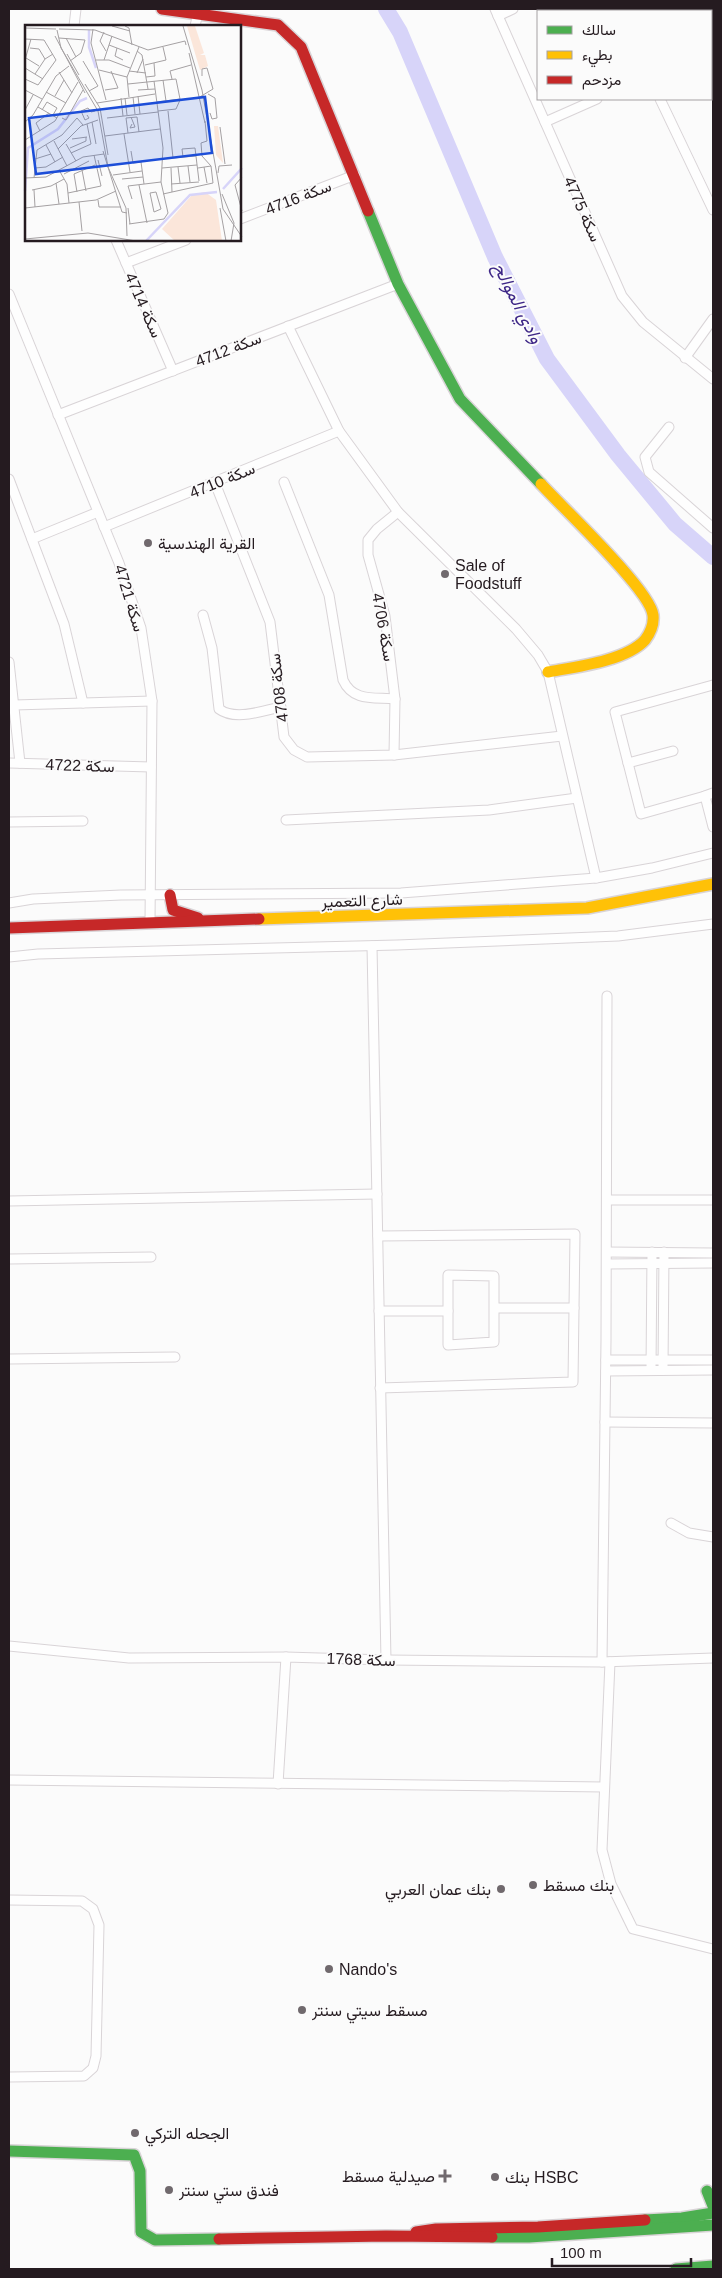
<svg xmlns="http://www.w3.org/2000/svg" width="722" height="2278" font-family="Helvetica,Vazirmatn,sans-serif">
  <style>
    .lines { fill: none; stroke-linecap: round; stroke-linejoin: round }
    .river { stroke: #d7d4f9; stroke-width: 16 }
    .street-casing { stroke: #d9d4d7; stroke-width: 11 }
    .fast-casing { stroke: #d9d4d7; stroke-width: 14 }
    .slow-casing { stroke: #d9d4d7; stroke-width: 14 }
    .jam-casing { stroke: #d9d4d7; stroke-width: 14 }
    .street { stroke: #fefefe; stroke-width: 9 }
    .fast { stroke: #4caf50; stroke-width: 11 }
    .slow { stroke: #ffc107; stroke-width: 11 }
    .jam { stroke: #c62828; stroke-width: 11 }
    .poi-dot { fill: #70696d; stroke: #fbfbfb; stroke-width: 2 }
    .labels { text-anchor: middle; stroke-width: 4; stroke-linejoin: round; paint-order: stroke }
    .street-label { font-size: 16px; fill: #251b20; stroke: #fbfbfb }
    .poi-label { font-size: 16px; fill: #251b20; stroke: #fbfbfb; text-anchor: start }
    .water-label { font-size: 18px; font-style: italic; fill: #3e2787; stroke: #fbfbfb }
    .inset-river { fill: none; stroke: #d7d4f9; stroke-width: 2.5 }
    .inset-road { fill: none; stroke: #a5a1a3; stroke-width: 1 }
    .view { fill: #1d4ed8; fill-opacity: 0.15; stroke: #1d4ed8; stroke-width: 2.5 }
    .inset-edge { fill: none; stroke: #251b20; stroke-width: 2.5 }
  </style>
  <rect width="100%" height="100%" fill="#fbfbfb"/>
  <g class="lines">
    <!-- river -->
    <path class="river" d="M386 9 400 32 495 257 547 359 618 455 675 524 713 557"/>
    <!-- street casing -->
    <g class="street-casing">
      <g id="street">
        <path d="M495 9 622 296 643 322 713 379"/>
        <path d="M498 16 513 9"/>
        <path d="M74 26 76 9"/>
        <path d="M195 26 198 13"/>
        <path d="M660 99 713 210"/>
        <path d="M545 122 597 99"/>
        <path d="M240 219 355 175"/>
        <path d="M116 240 173 371"/>
        <path d="M126 263 186 240"/>
        <path d="M9 294 119 563 141 628 152 701 150 923"/>
        <path d="M288 326 339 431 398 512 516 629 538 655 548 672 596 878"/>
        <path d="M685 358 713 319"/>
        <path d="M58 415 398 284"/>
        <path d="M669 427 645 457 649 472 713 528"/>
        <path d="M9 479 64 624 83 703"/>
        <path d="M284 482 329 595 343 680C353 702 374 697 395 699"/>
        <path d="M215 483 270 622 284 737 294 750 307 757 394 755 562 736"/>
        <path d="M104 527 339 431"/>
        <path d="M32 539 98 512"/>
        <path d="M203 615 212 648 219 709C235 721 262 711 281 707"/>
        <path d="M9 662 20 763"/>
        <path d="M14 705 152 701"/>
        <path d="M673 751 628 763 615 712 713 685"/>
        <path d="M394 755 395 699 385 616 368 555V540L377 529 398 512"/>
        <path d="M9 763 151 767"/>
        <path d="M628 763 641 814 705 796"/>
        <path d="M713 793 705 796 713 827"/>
        <path d="M286 820 489 810 577 798"/>
        <path d="M9 822 83 821"/>
        <path d="M9 903 33 899 121 895 401 893 596 878 652 868 713 853"/>
        <path d="M372 946 386 1660"/>
        <path d="M9 957 38 954 397 945 618 936 713 924"/>
        <path d="M607 1200H713"/>
        <path d="M9 1201 377 1194"/>
        <path d="M378 1236 575 1234 573 1382 380 1388"/>
        <path d="M607 1252 713 1253"/>
        <path d="M9 1259 151 1257"/>
        <path d="M607 1264 713 1263"/>
        <path d="M494 1308V1276L448 1275V1345L494 1342V1308H574"/>
        <path d="M379 1311H448"/>
        <path d="M9 1359 175 1357"/>
        <path d="M606 1360H713"/>
        <path d="M651 1370 652 1252"/>
        <path d="M663 1370 664 1252"/>
        <path d="M606 1371 713 1370"/>
        <path d="M605 1422 713 1423"/>
        <path d="M671 1523 689 1533 713 1537"/>
        <path d="M9 1646 129 1658 286 1657 386 1660 602 1662 713 1658"/>
        <path d="M602 1662 606 1340 607 996"/>
        <path d="M610 1662 602 1850 611 1884 633 1929 713 1949"/>
        <path d="M9 1780 604 1787"/>
        <path d="M278 1784 286 1657"/>
        <path d="M9 1900 82 1901 93 1909 99 1925 96 2056 93 2068 84 2076 9 2077"/>
      </g>
    </g>
    <!-- fast casing -->
    <g class="fast-casing">
      <g id="fast">
        <path d="M368 211 398 284 460 399 541 484"/>
        <path d="M9 2151 134 2155 140 2171 141 2232 155 2240 219 2239"/>
        <path d="M707 2191 713 2206"/>
        <path d="M645 2220 682 2218 713 2213"/>
        <path d="M492 2237H529L713 2225"/>
        <path d="M676 2269 713 2266"/>
      </g>
    </g>
    <!-- slow casing -->
    <g class="slow-casing">
      <g id="slow">
        <path d="M541 484C562 507 650 590 653 615 654 624 651 632 645 640 626 661 575 667 548 672"/>
        <path d="M259 919 587 908 713 884"/>
      </g>
    </g>
    <!-- jam casing -->
    <g class="jam-casing">
      <g id="jam">
        <path d="M162 9 278 25 301 47 368 211"/>
        <path d="M170 895 173 910 198 918"/>
        <path d="M9 928 259 919"/>
        <path d="M416 2232 436 2229 538 2227 645 2220"/>
        <path d="M219 2239 386 2236 492 2237"/>
      </g>
    </g>
    <!-- street -->
    <use href="#street" class="street"/>
    <!-- fast -->
    <use href="#fast" class="fast"/>
    <!-- slow -->
    <use href="#slow" class="slow"/>
    <!-- jam -->
    <use href="#jam" class="jam"/>
  </g>
  <!-- markers -->
  <g class="poi-dot">
    <circle cx="148" cy="543" r="5"/>
    <circle cx="445" cy="574" r="5"/>
    <circle cx="533" cy="1885" r="5"/>
    <circle cx="501" cy="1889" r="5"/>
    <circle cx="329" cy="1969" r="5"/>
    <circle cx="302" cy="2010" r="5"/>
    <circle cx="135" cy="2133" r="5"/>
    <path d="M442.5 2168.5h5v5h5v5h-5v5h-5v-5h-5v-5h5z"/>
    <circle cx="495" cy="2177" r="5"/>
    <circle cx="169" cy="2190" r="5"/>
  </g>
  <g class="labels">
    <!-- street labels -->
    <g class="street-label">
      <text transform="translate(298 197) rotate(-21)" y="6">سكة 4716</text>
      <text transform="translate(583 209) rotate(66)" y="6">سكة 4775</text>
      <text transform="translate(144 305) rotate(66)" y="6">سكة 4714</text>
      <text transform="translate(228 349) rotate(-21)" y="6">سكة 4712</text>
      <text transform="translate(222 480) rotate(-22)" y="6">سكة 4710</text>
      <text transform="translate(130 598) rotate(73)" y="6">سكة 4721</text>
      <text transform="translate(384 627) rotate(80)" y="6">سكة 4706</text>
      <text transform="translate(278 688) rotate(-97)" y="6">سكة 4708</text>
      <text transform="translate(80 765) rotate(2)" y="6">سكة 4722</text>
      <text transform="translate(362 900) rotate(-2)" y="6">شارع التعمير</text>
      <text transform="translate(361 1659) rotate(2)" y="6">سكة 1768</text>
    </g>
    <!-- poi labels -->
    <g class="poi-label">
      <text x="158" y="549">القرية الهندسية</text>
      <text x="455" y="571">Sale of<tspan x="455" dy="18">Foodstuff</tspan></text>
      <text x="543" y="1891">بنك مسقط</text>
      <text x="491" y="1895" text-anchor="end">بنك عمان العربي</text>
      <text x="339" y="1975">Nando's</text>
      <text x="312" y="2016">مسقط سيتي سنتر</text>
      <text x="145" y="2139">الجحله التركي</text>
      <text x="435" y="2182" text-anchor="end">صيدلية مسقط</text>
      <text x="505" y="2183">بنك HSBC</text>
      <text x="179" y="2196">فندق ستي سنتر</text>
    </g>
    <!-- water labels -->
    <g class="water-label">
      <text transform="translate(518 303) rotate(63)" y="6">وادي الموالح</text>
    </g>
  </g>
  <!-- overview -->
  <g transform="translate(25 25)">
    <rect width="216" height="216" fill="#fbfbfb"/>
    <path d="M162 1H170L179 28 175 30H180L183 41 175 45ZM189 101H193L198 138 191 130ZM180 167 191 175 197 216H150L137 204 167 170Z" fill="#fbe6da"/>
    <path class="inset-river" d="M64 5V22L71 43M198 164 217 143M0 166 3 123 33 104 55 76 62 73M121 216 165 170 192 167"/>
    <path class="inset-road" d="M87 1 105 6M100 1 104 3 107 20M158 1 177 65 198 184 217 212M0 3 31 4M34 4 70 5 123 25 160 16 161 20M68 4 66 18 81 75M32 5 36 23 73 86 83 142 101 183 102 211M79 7 75 16 81 26M30 11 60 68M34 13 60 15 56 28 45 36M41 13 51 32M0 14 19 15 31 35 13 60 0 54M84 20 105 28M5 23 14 24 20 34M92 23 90 31 98 35M112 26 117 30 123 64M164 28 180 98M42 29 54 50M1 33 14 41M0 35 6 14M71 35H84L105 43M79 35 87 11M58 36 73 61 64 66M120 40 141 35 138 22M0 43 18 54M74 45 102 52M104 46 121 48M34 47 47 68M112 48 118 34M10 49 20 34 28 29M121 52 130 51 129 38M147 54 145 46 166 40M138 55 141 76M60 59 75 83 83 130M103 59 151 54 155 74 132 77M0 65 17 74M80 65 93 63 86 46M113 65 130 64M21 67 41 78M183 69 190 73 192 93 187 94 185 88M30 71 39 55M113 71 115 89M104 72 102 52 114 22M108 72 110 89M96 73 98 91M100 73 102 90M173 73 188 64 182 43 177 44V51M72 78 130 69M13 82 32 93M0 85 8 70M17 85 22 77 32 83 28 90M133 86 151 84 155 75M143 86 148 133 171 131M62 90 64 93 60 95 56 86 63 83 66 87 70 86M106 92 110 102 105 103 107 99M37 93 41 95 58 65M82 93 133 87M180 96 182 116 176 118 177 131 186 141M0 97 8 90 31 51 44 41M67 97 71 119M195 102 200 139M15 106 11 98 24 88M103 108 101 93 112 92 114 107M99 109 105 147M80 111 135 104M47 114 62 112M0 115 30 96 53 57M29 116 42 141M41 119 51 136M21 120 30 137M45 123 61 116V112M33 124 56 101 73 95M78 126 97 187 102 188M106 126 108 138 116 137 119 159M46 128 66 119 62 99M158 132 157 124 170 123 174 156M10 134 26 129M73 135 77 151M163 141 165 157M153 142 155 158M179 142 182 158M10 143 21 142 38 132M137 143 172 140M146 143 147 167M34 145 42 159 44 178M57 145 61 166M193 148 194 141 207 140M39 149 64 136M88 150 117 146M217 152 210 160 217 186M0 153 21 152 58 132 79 129M9 153 12 125 37 110 52 93 58 100M97 154 118 152M31 158 34 179M146 159 174 157M114 160 122 198M7 165 26 161 39 154M9 165 10 182M52 167 49 149 70 140M131 167 136 184 129 187 125 168ZM43 168 76 161 69 130M138 169 188 158 186 141 173 143M197 169 209 198 206 216M107 174 103 161 136 157M73 175 74 182H96M54 177 57 206M0 183 71 175 91 166M103 183 105 199M195 183 201 216M104 199 139 194 143 188 136 157 138 123 129 56M0 214 63 208 111 216"/>
    <path class="view" d="M180 72 187 128 11 149 4 93Z"/>
    <rect width="216" height="216" class="inset-edge"/>
  </g>
  <!-- border -->
  <rect width="722" height="2278" fill="none" stroke="#251b20" stroke-width="20"/>
  <!-- legend -->
  <rect x="537" y="10" width="175" height="90" fill="#fbfbfb" stroke="#a5a1a3"/>
  <rect x="547" y="26" width="25" height="8" fill="#4caf50" stroke="#a5a1a3"/>
  <text x="582" y="35" font-size="15" fill="#251b20">سالك</text>
  <rect x="547" y="51" width="25" height="8" fill="#ffc107" stroke="#a5a1a3"/>
  <text x="582" y="60" font-size="15" fill="#251b20">بطيء</text>
  <rect x="547" y="76" width="25" height="8" fill="#c62828" stroke="#a5a1a3"/>
  <text x="582" y="85" font-size="15" fill="#251b20">مزدحم</text>
  <!-- scale -->
  <path d="M552 2258v8h139v-8" fill="none" stroke="#251b20" stroke-width="2.5"/>
  <text x="560" y="2258" font-size="15" fill="#251b20" stroke="#fbfbfb" stroke-width="4" paint-order="stroke">100 m</text>
</svg>
